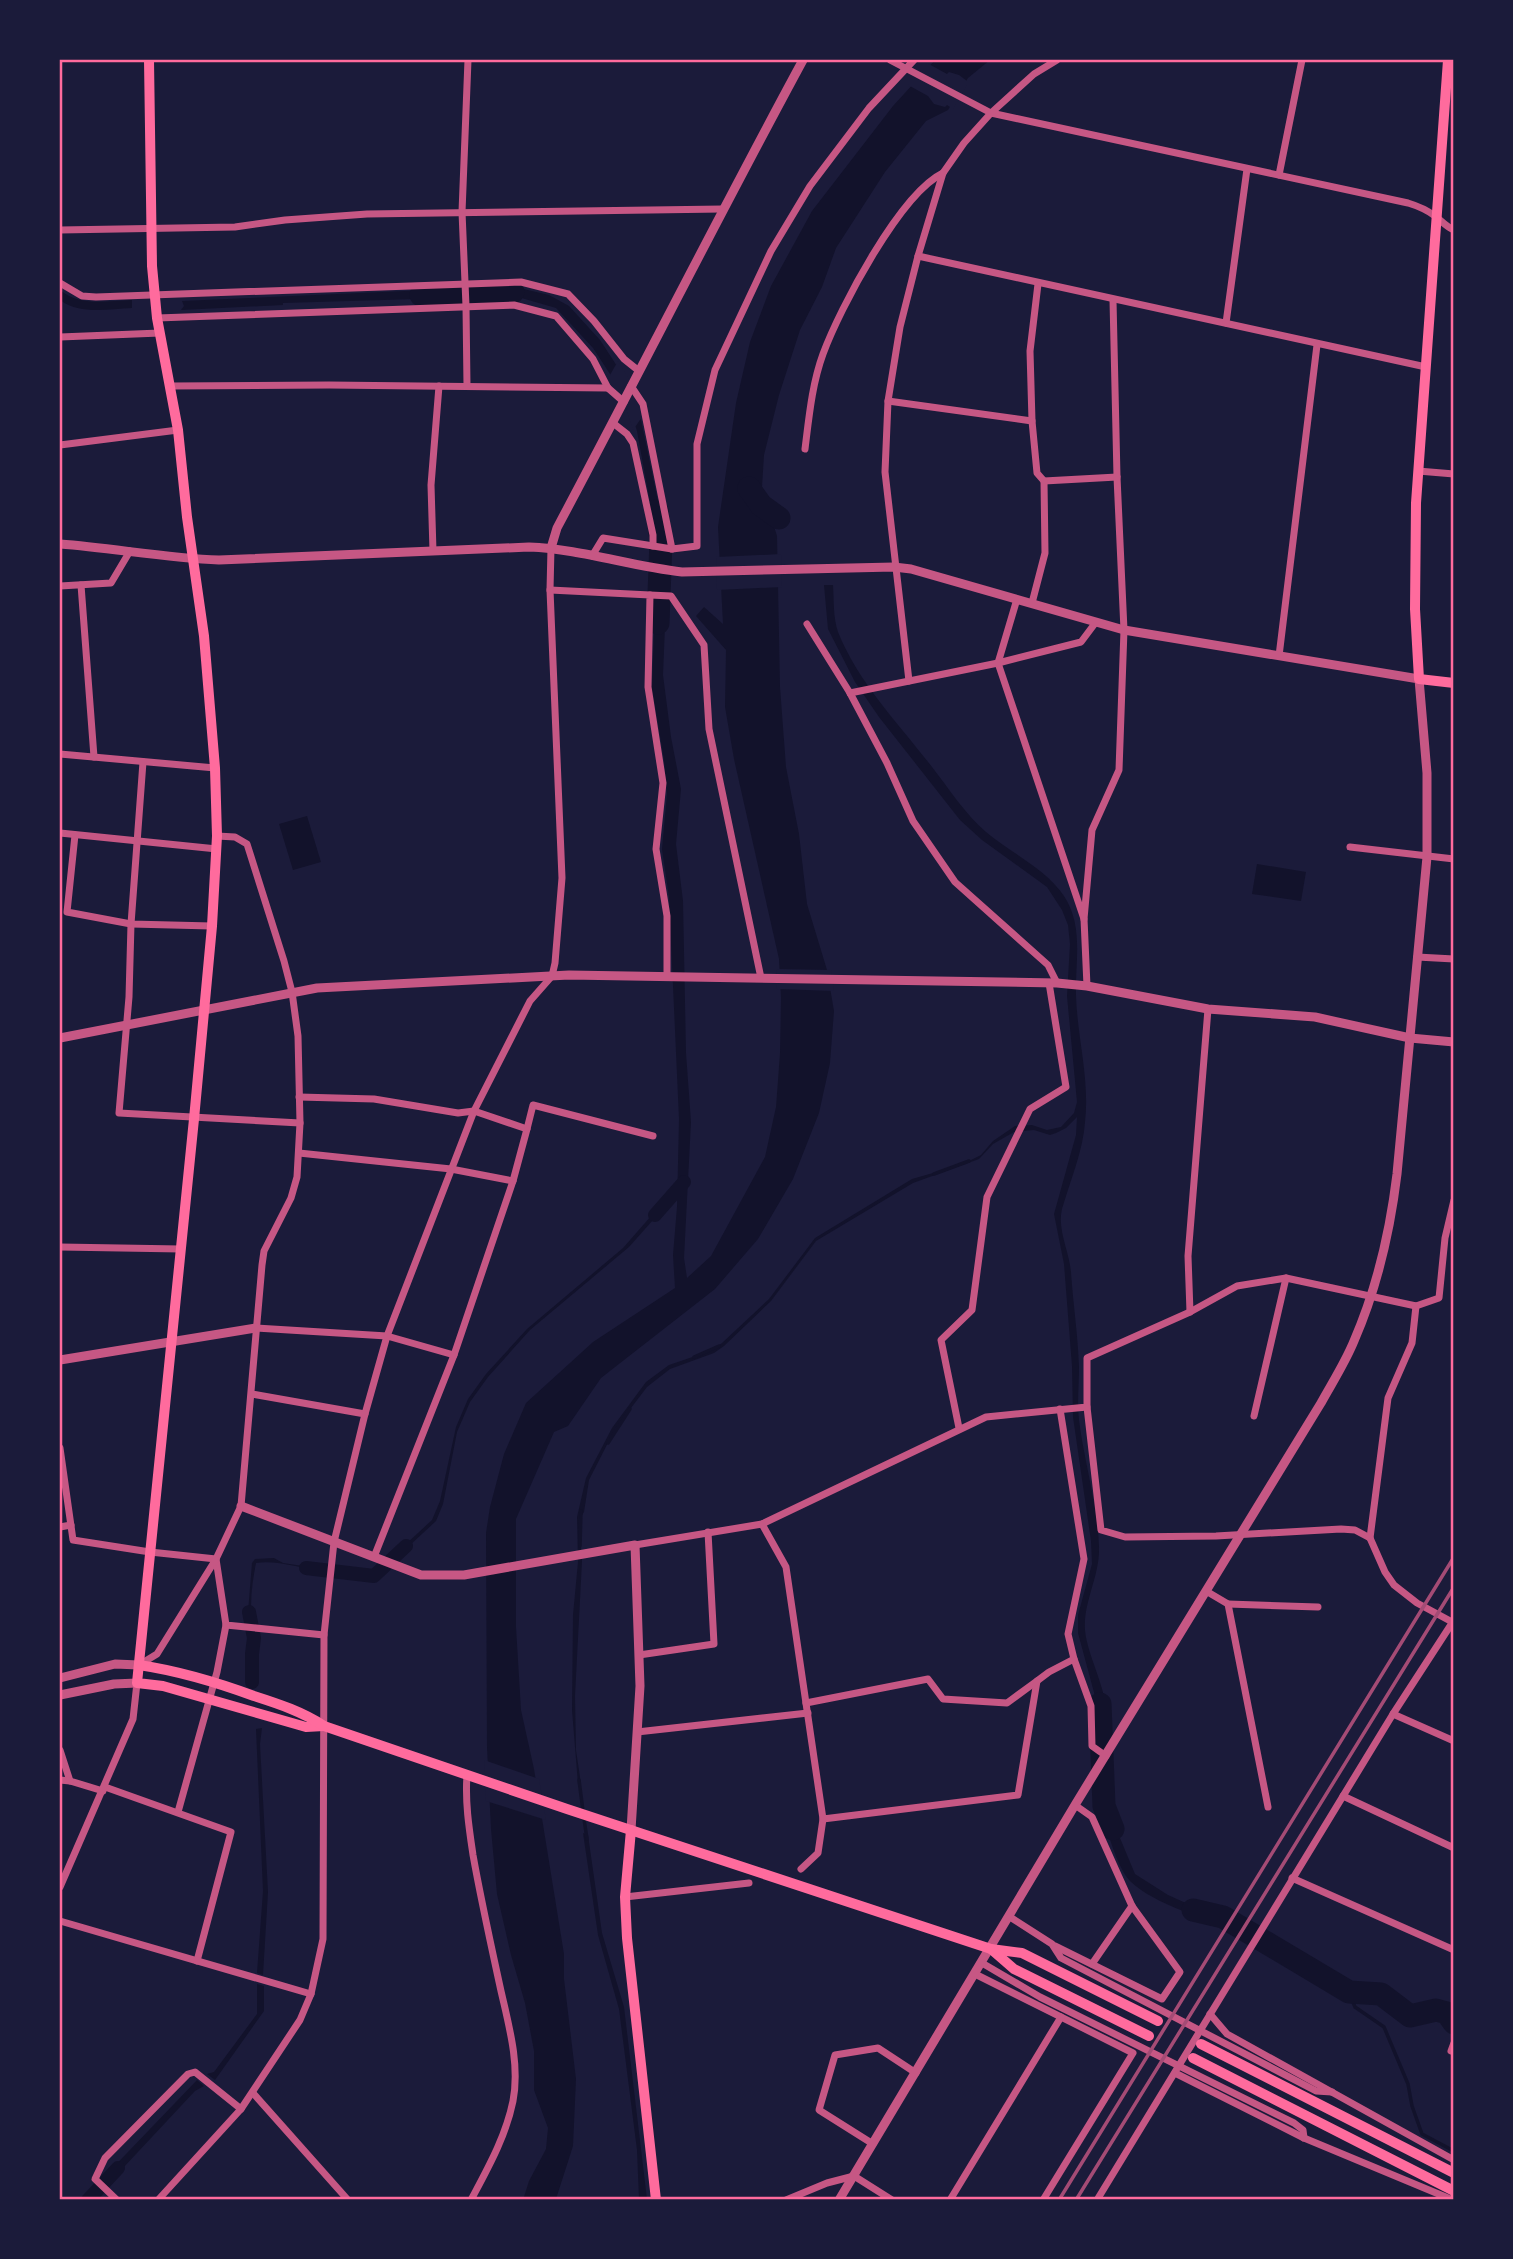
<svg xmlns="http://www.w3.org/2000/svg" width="1513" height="2259" font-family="'Alegreya Sans',sans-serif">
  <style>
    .water { fill: #12122b }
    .pier { fill: #1b1b3a }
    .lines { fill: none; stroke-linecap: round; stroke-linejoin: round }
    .stream { stroke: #12122b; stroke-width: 3.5 }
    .canal { stroke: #12122b; stroke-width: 14 }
    .river { stroke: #12122b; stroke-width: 23 }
    .minor { stroke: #c65784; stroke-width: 7 }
    .tertiary { stroke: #c65784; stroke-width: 9 }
    .primary { stroke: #ff6b9d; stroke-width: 10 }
    .rail { stroke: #a44b75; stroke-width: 3.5 }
    .neatline { fill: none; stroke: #ff6b9d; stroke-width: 2.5 }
  </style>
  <rect width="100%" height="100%" fill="#1b1b3a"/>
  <!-- water -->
  <g class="water">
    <path d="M935 60H990L968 78 948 110 926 121 885 172 836 248 822 287 800 330 779 395 764 455 762 487 777 536 780 687 786 767 799 834 807 904 827 970 834 1011 830 1063 819 1113 793 1179 758 1239 715 1289 601 1378 568 1426 554 1432 516 1519V1627L521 1710 534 1769 564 1954V1979L576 2079 573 2146 556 2199 523 2200 529 2181 546 2149 548 2128 534 2090V2051L525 2003 511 1955 497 1894 491 1829 487 1747 486 1533 490 1507 504 1454 526 1403 593 1342 675 1288 673 1255 677 1207 679 1119 669 897 662 849 667 794 664 760 652 688 655 600 666 601 663 675 671 737 681 789 676 844 683 901 686 1053 691 1122 684 1258 687 1278 711 1256 765 1157 776 1107 780 1053 781 998 779 959 734 759 725 707 726 650 696 616 704 607 723 624 718 527 736 403 750 342 771 286 812 211 893 106Z"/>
    <path d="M515 287 549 295 569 306 600 340 615 363 632 392 641 420 666 540 657 541 637 431 627 400 593 348 556 308 518 297 481 298V288Z"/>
    <path d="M450 289 451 298 283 303V305L181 310 184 306 182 301Z"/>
    <path d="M60 290C81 307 106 301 132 300V308C108 309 80 315 60 300Z"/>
    <path d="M824 585H833C834 600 833 618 838 632 859 684 899 724 932 767 950 790 965 814 986 832 1011 853 1046 869 1064 896 1084 927 1075 961 1076 995 1077 1037 1090 1079 1085 1122 1083 1151 1070 1181 1062 1209 1057 1229 1069 1251 1071 1272 1073 1303 1078 1335 1079 1367 1079 1385 1077 1403 1079 1420 1084 1461 1098 1507 1099 1547 1100 1576 1083 1602 1085 1630 1088 1664 1119 1705 1100 1738L1099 1711 1078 1633V1615L1092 1564 1091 1541 1073 1417 1072 1366 1064 1264 1054 1214 1076 1135 1077 1117 1066 1128 1056 1133 1050 1135 1034 1130 1014 1132 993 1144 979 1159 913 1183 816 1241 771 1301 724 1346 714 1353 670 1369 647 1387 615 1429 589 1480 584 1512 579 1520 582 1561 575 1696 576 1750 581 1784H578L572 1710 573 1615 578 1562 577 1517 586 1478 612 1428 646 1382 669 1365 713 1350 722 1343 769 1299 815 1238 912 1179 961 1165 981 1155 993 1141 1015 1126 1032 1125 1047 1130 1061 1127 1074 1113 1077 1102 1067 996 1070 944 1068 925 1062 910 1047 887 982 840 960 820 879 717 855 682 828 629Z"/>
    <path d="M307 816 321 862 293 870 279 824Z"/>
    <path d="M1257 864 1306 872 1301 901 1252 894Z"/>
    <path d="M666 1199 669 1202 629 1247 530 1330 488 1377 470 1402 457 1432 443 1504 436 1521 395 1559 392 1557 432 1520 440 1501 456 1427 468 1399 486 1374 527 1329 623 1248Z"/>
    <path d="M274 1558 283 1563 323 1569 322 1572C300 1568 278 1560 256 1563 252 1584 249 1604 253 1625L251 1624 248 1612 252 1563 255 1559Z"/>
    <path d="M262 1728 260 1744 268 1892 263 1975 257 1973 263 1891 256 1729Z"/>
    <path d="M1110 1789V1814L1135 1874 1168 1895 1188 1904 1224 1914 1219 1923C1194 1916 1136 1896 1124 1873 1112 1852 1107 1828 1100 1805Z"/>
    <path d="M583 1833 588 1835 602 1933 624 2007 647 2199H639L637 2150 619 2009 598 1935Z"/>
    <path d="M257 1984 264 1986V2011L215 2080 207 2074 214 2072 257 2014Z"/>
    <path d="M197 2080 204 2086 195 2091 109 2183 103 2178Z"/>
  </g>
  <!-- pier -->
  <g class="pier">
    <path d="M927 63 947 74 949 72 959 75 967 81V85L953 109 947 105 945 107 934 104 928 96 908 85Z"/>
    <path d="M618 361 629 379 642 417 633 430 624 402 610 375Z"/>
    <path d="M781 554 782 587 717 590 716 557Z"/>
    <path d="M776 969 831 970 834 991 777 989Z"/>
    <path d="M484 1760 539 1779 546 1820 486 1801Z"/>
  </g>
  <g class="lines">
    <!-- stream -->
    <g class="stream">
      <path d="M934 1174 969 1161"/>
      <path d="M694 1357 719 1346"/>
      <path d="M608 1443 630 1409"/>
      <path d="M580 1546 581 1511"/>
      <path d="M579 1780 583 1811"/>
      <path d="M584 1819 587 1839"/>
      <path d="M1349 1992 1355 2007 1384 2027 1408 2084 1412 2106 1422 2134 1454 2151"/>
    </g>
    <!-- canal -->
    <g class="canal">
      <path d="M655 1215 684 1182"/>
      <path d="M306 1568 374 1576 406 1546"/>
      <path d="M249 1612 254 1638 252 1654V1682"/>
      <path d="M88 2200 118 2168"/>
    </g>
    <!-- river -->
    <g class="river">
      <path d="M421 295 513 292"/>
      <path d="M749 488 761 505 779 518"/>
      <path d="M657 511 661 540 658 623"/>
      <path d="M1100 1704 1104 1806 1113 1829"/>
      <path d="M1193 1910 1223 1917 1349 1992 1381 1994 1410 2016 1436 2010 1447 2013 1454 2023"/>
    </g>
    <!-- minor -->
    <g class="minor">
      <path d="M890 60 991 113 1408 203C1418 206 1427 210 1435 216 1442 221 1445 226 1454 230"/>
      <path d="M1279 175 1302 60"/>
      <path d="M60 230 235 227 285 220 367 214 722 209"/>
      <path d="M918 256 1426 367"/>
      <path d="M60 283 82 296 96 297 521 282 568 294 594 321 624 359 639 371"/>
      <path d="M157 318 514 305 556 316 593 359 608 388 624 402"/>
      <path d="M1226 323 1247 169"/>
      <path d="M60 337 160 333"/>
      <path d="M170 386 329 385 608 388"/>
      <path d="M467 386 466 306 462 212 468 60"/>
      <path d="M631 386 643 404 672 549"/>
      <path d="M888 401 1032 421"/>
      <path d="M613 423 627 434 633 443 653 535V546"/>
      <path d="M60 445 178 430"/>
      <path d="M805 449C809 417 812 384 823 354 840 308 900 194 943 173"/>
      <path d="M1418 471 1454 474"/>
      <path d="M1044 481 1117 477"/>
      <path d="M433 551 431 485 439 386"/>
      <path d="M592 556 603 538 672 549 697 546V444L715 370 771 251 810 186 869 108 914 60"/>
      <path d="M81 585 94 757"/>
      <path d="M60 586 111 583 130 551"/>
      <path d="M550 590 650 595 648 687 663 783 656 849 667 916V976"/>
      <path d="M650 595 671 596 704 645 709 729 761 978"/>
      <path d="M1017 599 998 663 1084 919 1087 986"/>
      <path d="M1032 603 1045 553 1044 481 1037 473 1032 421 1030 351 1038 284"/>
      <path d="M807 624 850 693 887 763 913 821 955 882 1048 965 1057 983"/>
      <path d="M1279 656 1317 345"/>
      <path d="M909 681 885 472 888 401 900 327 918 256 943 173 964 143 991 113 1034 74 1057 60"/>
      <path d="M850 693 998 663 1081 642 1096 622"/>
      <path d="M60 754 215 768"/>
      <path d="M143 762 131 924 129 997 119 1113 300 1123"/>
      <path d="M60 833 217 849"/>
      <path d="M75 835 67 912 131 924 212 926"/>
      <path d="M1350 847 1454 859"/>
      <path d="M1084 919 1092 830 1119 770 1124 630 1117 477 1113 300"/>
      <path d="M1417 957 1454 959"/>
      <path d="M527 1129 533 1105 653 1136"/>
      <path d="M299 1153 451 1169 513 1181 527 1129 474 1111 458 1113 374 1099 299 1097"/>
      <path d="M60 1247 181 1249"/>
      <path d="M1416 1306 1412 1343 1388 1398 1370 1538 1385 1572 1394 1585 1417 1603 1454 1623"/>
      <path d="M1190 1312 1188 1256 1208 1009"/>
      <path d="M256 1328 387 1336 454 1355"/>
      <path d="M252 1394 365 1414"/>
      <path d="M1087 1407 1101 1530 1125 1537 1216 1536 1341 1529 1355 1530 1370 1538"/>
      <path d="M1254 1416 1286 1278"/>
      <path d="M959 1428 941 1340 972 1310 987 1197 1030 1109 1066 1087 1049 983"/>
      <path d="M60 1448 73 1540 150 1552 216 1559 226 1625 324 1635"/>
      <path d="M762 1524 786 1567 823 1819 818 1853 801 1869"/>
      <path d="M60 1527 71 1525"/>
      <path d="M635 1545 762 1524 986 1417 1087 1407V1358L1190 1312 1237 1286 1286 1278 1416 1306 1439 1298 1445 1238 1454 1200"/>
      <path d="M374 1557 454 1355 513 1181"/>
      <path d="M1206 1591 1228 1604 1268 1807"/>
      <path d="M1228 1604 1318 1607"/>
      <path d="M639 1655 714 1644 708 1532"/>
      <path d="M1074 1659 1091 1706 1092 1746 1106 1756"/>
      <path d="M139 1665 157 1654 216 1559 241 1506 262 1265 264 1251 291 1198 297 1177 300 1123 298 1036 292 992 284 961 247 844 235 837 217 836"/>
      <path d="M806 1703 928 1679 943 1699 1007 1703 1037 1681"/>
      <path d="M1393 1714 1454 1741"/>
      <path d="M637 1732 808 1713"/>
      <path d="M60 1750 70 1781 103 1791"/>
      <path d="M467 1775C465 1802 469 1828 473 1855 481 1900 491 1945 501 1991 509 2026 520 2065 513 2101 506 2136 488 2168 471 2200"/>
      <path d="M60 1780 70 1781"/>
      <path d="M105 1787 231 1832 197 1961"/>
      <path d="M1343 1796 1454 1848"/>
      <path d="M178 1812 217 1672 226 1625"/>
      <path d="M823 1819 1018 1795 1037 1681 1049 1672 1074 1659 1068 1634 1084 1559 1060 1409"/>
      <path d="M1292 1878 1454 1950"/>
      <path d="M60 1887 133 1719 137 1683"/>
      <path d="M625 1897 749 1883"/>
      <path d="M1010 1917 1052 1944 1061 1958 1316 2091 1332 2092"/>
      <path d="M60 1921 311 1994"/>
      <path d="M1055 1946 1162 1999 1180 1972 1132 1906 1092 1817 1075 1805"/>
      <path d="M982 1963 1040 1997 1294 2123 1303 2130 1304 2138"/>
      <path d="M1092 1964 1132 1906"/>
      <path d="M975 1974 1133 2053 1043 2200"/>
      <path d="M1210 2014 1227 2034 1454 2160"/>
      <path d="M1454 2043 1451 2051 1454 2052"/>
      <path d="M1175 2073 1304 2138 1453 2200"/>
      <path d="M253 2093 348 2200"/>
      <path d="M873 2144 819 2110 835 2055 878 2048 916 2073"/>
      <path d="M117 2200 95 2179 105 2158 188 2074 195 2072 241 2109"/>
      <path d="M158 2200 241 2109 300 2020 311 1994 323 1939 324 1635 334 1542 365 1414 387 1336 474 1111 530 1001 552 976 555 963 562 878 550 590 551 548"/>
      <path d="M786 2200 827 2183 854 2176 892 2200"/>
      <path d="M950 2200 1061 2017"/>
      <path d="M1097 2200 1393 1714 1454 1620"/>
    </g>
    <!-- tertiary -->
    <g class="tertiary">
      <path d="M60 544C113 548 166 558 219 560L529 547C580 549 630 566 682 572L894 567 911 569 1124 630 1419 679 1427 773V857L1397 1174C1390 1232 1377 1288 1354 1341 1345 1363 1332 1383 1321 1403L1075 1805 839 2200"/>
      <path d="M551 548 557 528C640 372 719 215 803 60"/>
      <path d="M60 1038 317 988 569 975 1057 983 1087 986 1208 1009 1315 1017 1410 1038 1454 1042"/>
      <path d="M60 1360 256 1328"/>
      <path d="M241 1506 421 1575H464L635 1545 640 1686 631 1830"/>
      <path d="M60 1678 115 1664 139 1665"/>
      <path d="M60 1695 114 1684 137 1683"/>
    </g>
    <!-- primary -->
    <g class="primary">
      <path d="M149 60 152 266 157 318 178 430 187 517 204 636 215 768 217 836 212 926 194 1119 137 1683 163 1686 306 1727 324 1726"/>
      <path d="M1448 60 1416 503 1415 609 1419 679 1454 683"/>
      <path d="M139 1665C179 1671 216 1682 254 1696 279 1704 303 1712 324 1726L567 1809 991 1949 1022 1953 1158 2021"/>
      <path d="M631 1830 625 1897 627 1938 656 2200"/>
      <path d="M991 1949 1014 1969 1149 2036"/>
      <path d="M1201 2044 1454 2173"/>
      <path d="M1193 2058 1454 2191"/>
    </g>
    <!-- rail -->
    <g class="rail">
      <path d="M1059 2200 1454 1557"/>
      <path d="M1076 2200 1454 1587"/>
    </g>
  </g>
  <!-- border -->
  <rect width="1513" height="2259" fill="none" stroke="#1b1b3a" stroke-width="122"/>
  <rect x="61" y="61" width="1391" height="2137" class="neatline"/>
</svg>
